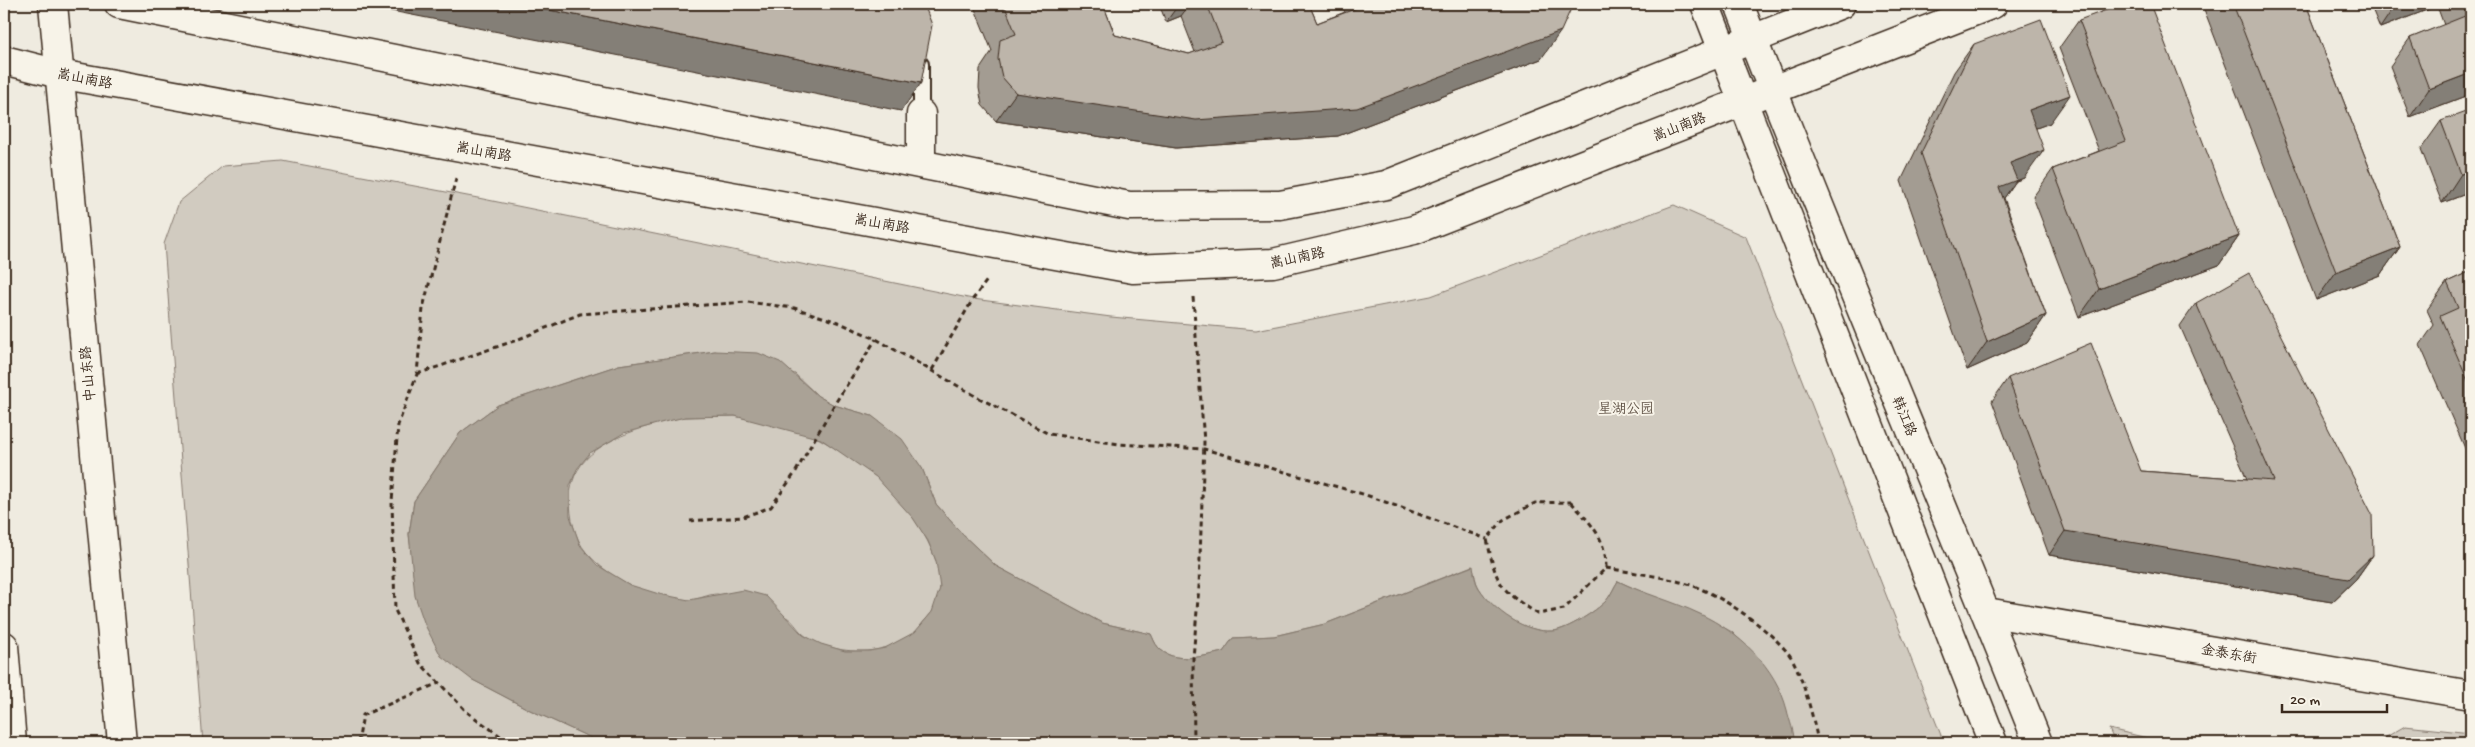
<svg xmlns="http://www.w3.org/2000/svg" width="2475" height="747" font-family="'Gochi Hand','LXGW WenKai TC',sans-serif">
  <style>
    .green { fill: #d1cbc0; stroke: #867a6f }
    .water { fill: #aaa296; stroke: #7e7266; fill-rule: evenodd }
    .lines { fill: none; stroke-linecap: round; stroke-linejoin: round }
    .service-casing { stroke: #3b2a1e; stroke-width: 18 }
    .minor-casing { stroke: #3b2a1e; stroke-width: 31 }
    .tertiary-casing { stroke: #3b2a1e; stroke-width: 31 }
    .primary-casing { stroke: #3b2a1e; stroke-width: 31 }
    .path { stroke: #3b2a1e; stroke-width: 3; stroke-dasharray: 5 4; stroke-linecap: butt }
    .service { stroke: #f7f3e8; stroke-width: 14 }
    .minor { stroke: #f7f3e8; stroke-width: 28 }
    .tertiary { stroke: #f7f3e8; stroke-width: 28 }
    .primary { stroke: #f7f3e8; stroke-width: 28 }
    .wall { fill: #a39c92; stroke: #3b2a1e }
    .shaded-wall { fill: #847f77; stroke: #3b2a1e }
    .building { fill: #bdb5aa; stroke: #3b2a1e }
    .labels { text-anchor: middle; stroke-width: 4; stroke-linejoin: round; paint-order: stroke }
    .street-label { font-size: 14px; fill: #3b2a1e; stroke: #f7f3e8 }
    .park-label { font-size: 14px; fill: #605246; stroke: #f7f3e8 }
  </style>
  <rect width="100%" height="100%" fill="#efebe0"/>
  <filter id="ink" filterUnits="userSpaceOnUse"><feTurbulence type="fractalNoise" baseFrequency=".02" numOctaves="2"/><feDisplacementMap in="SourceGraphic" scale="10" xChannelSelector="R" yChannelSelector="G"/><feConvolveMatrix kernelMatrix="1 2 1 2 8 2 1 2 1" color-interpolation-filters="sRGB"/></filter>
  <g filter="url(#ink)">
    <!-- green -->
    <g class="green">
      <path d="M283 161 483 199 973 299 1111 317 1256 330 1431 296 1674 205 1746 237 1944 743H1794V739L1760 660 1732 632 1699 614 1642 592 1618 581C1614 587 1611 595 1606 601 1596 611 1567 630 1553 631 1524 633 1494 612 1479 588 1475 582 1475 573 1472 566L1325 624 1274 636 1233 638 1223 652C1204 656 1173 665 1158 647 1155 644 1153 638 1151 634L1102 623 996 566 962 534 936 504 922 468 872 416 834 405 818 396 795 374 715 351 619 365 498 405 460 433 414 501 409 534 413 565 471 679 530 710 602 743H203L164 244 179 202 223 166Z"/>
      <path d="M735 416C757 422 806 430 823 441 841 451 859 464 875 476 907 502 965 576 928 617 923 621 920 628 916 632 905 643 882 650 867 651 847 652 819 648 803 634 797 629 793 620 786 617 779 613 725 595 717 594 708 594 698 600 689 600 652 599 610 580 586 552 574 537 570 517 570 498 571 455 613 437 649 426 661 422 674 418 687 417 702 416 719 417 735 416Z"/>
      <path d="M2405 726 2471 733V743H2376Z"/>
      <path d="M2109 729 2169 743H2115Z"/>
      <path d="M1170 737 1220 740 1227 743H1160Z"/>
    </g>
    <!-- water -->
    <path class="water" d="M715 351 758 353 780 362 818 396 834 405 872 416 902 439 922 468 936 504 962 534 996 566 1102 623 1151 634C1153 638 1155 644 1158 647 1173 665 1204 656 1223 652L1233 638 1274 636 1325 624 1473 566C1474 573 1475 582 1479 588 1494 611 1525 633 1553 631 1567 630 1596 611 1606 601 1611 595 1614 587 1618 581 1644 594 1673 601 1700 614 1739 632 1776 667 1787 710 1789 720 1795 733 1794 743H1227L1220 740 1170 737 1160 743H602L530 710 471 679 441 656 425 625 415 596 409 534 414 501 460 433 498 405 619 365ZM735 416 821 439 876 477 913 518 928 541 936 561 940 588 932 612 915 632 885 648 869 651H845L821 644 803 635 766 596 743 590 689 600 659 594 630 585 597 565 580 545 570 516V486L577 469 590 453 624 433 664 422 685 417Z"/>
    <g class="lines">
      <!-- service casing -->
      <g class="service-casing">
        <path id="service" d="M921 64V114"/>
      </g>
      <!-- minor casing -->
      <g class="minor-casing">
        <g id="minor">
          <path d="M921 164V114"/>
          <path d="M1986 612 2471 695"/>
        </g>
      </g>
      <!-- tertiary casing -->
      <g class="tertiary-casing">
        <g id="tertiary">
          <path d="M119 4 1129 206 1280 205 1386 185 1841 4"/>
          <path d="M1705 4 1993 743"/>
          <path d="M1739 4C1835 252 1940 496 2038 743"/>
          <path d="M4 60 59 74 1133 269 1273 263 1414 230 1993 4"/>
        </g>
      </g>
      <!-- primary casing -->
      <g class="primary-casing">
        <g id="primary">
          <path d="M53 4 122 743"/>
          <path d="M4 646 12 743"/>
        </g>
      </g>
      <!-- path -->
      <g class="path">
        <path d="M456 178 423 308 417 374 398 425 392 502 395 610 420 663 467 712 510 743"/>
        <path d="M1193 297 1204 442 1199 587 1193 658 1194 743"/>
        <path d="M932 370 973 299 988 279"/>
        <path d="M417 374 514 341 580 314 747 302 794 308 838 322 876 339 981 399 1049 434 1119 444 1204 449 1366 495 1487 539"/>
        <path d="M1571 502C1591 524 1606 537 1606 568L1564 609 1538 614C1499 590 1496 583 1487 539L1503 520 1535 503Z"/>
        <path d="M690 521 743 517 771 507 795 473 834 405 876 339"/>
        <path d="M1606 568C1634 573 1679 578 1703 590 1731 602 1769 630 1788 653 1801 668 1815 723 1818 743"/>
        <path d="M358 743 363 715 439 683"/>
      </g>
      <!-- service -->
      <use href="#service" class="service"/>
      <!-- minor -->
      <use href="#minor" class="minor"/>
      <!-- tertiary -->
      <use href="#tertiary" class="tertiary"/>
      <!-- primary -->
      <use href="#primary" class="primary"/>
    </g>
    <!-- wall -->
    <g class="wall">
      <path d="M973 4H1103L1115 35 1189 54 1195 52 1181 16 1166 22 1159 4H1309L1317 23 1345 12 1341 4H1573L1541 59 1338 136 1176 148 996 121 982 105 979 88 980 69 992 51Z"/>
      <path d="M2202 4H2306L2400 247 2380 275 2316 300Z"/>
      <path d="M2370 4H2471V104L2468 95 2410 117 2390 66 2410 38 2444 25 2437 6 2380 28Z"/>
      <path d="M2079 20 2239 236 2219 265 2079 317 2033 197 2053 169 2099 151 2059 48Z"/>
      <path d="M1974 44 2050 123 2036 128 2024 178 2016 181 2004 198 2046 315 2027 343 1967 370 1901 181 1954 72Z"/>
      <path d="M2441 121 2471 192 2442 203 2421 149Z"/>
      <path d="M2471 271V462L2420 345 2434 325 2427 310 2447 282Z"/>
      <path d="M2196 303 2373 555 2356 579 2332 602 2049 555 1992 401 2008 378 2141 471 2247 479 2180 326Z"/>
    </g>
    <!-- shaded-wall -->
    <g class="shaded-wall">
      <path d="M356 4H519L921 83 901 111Z"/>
      <path d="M1179 4H1190L1181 16 1166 22Z"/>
      <path d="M2396 4H2438L2437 6 2380 28Z"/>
      <path d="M1561 31 1541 59 1338 136 1176 148 996 121 1016 93Z"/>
      <path d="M2471 73V90L2468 95 2410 117 2429 89Z"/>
      <path d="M2070 95 2050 123 2009 138 2029 110Z"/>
      <path d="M2044 150 2024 178 2016 181 1997 208 1979 215 2010 163Z"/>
      <path d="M2471 171V192L2442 203 2461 174Z"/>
      <path d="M2239 236 2219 265 2079 317 2099 289Z"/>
      <path d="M2400 247 2380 275 2316 300 2336 272Z"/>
      <path d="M2046 315 2027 343 1967 370 1987 342Z"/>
      <path d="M2065 531 2373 555 2356 579 2332 602 2049 555Z"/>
    </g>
    <!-- building -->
    <g class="building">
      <path d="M519 4H924L932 25 921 83Z"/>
      <path d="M1004 4H1103L1115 35 1189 54 1222 42 1207 4H1309L1317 23 1368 4H1573L1561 31 1357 108 1196 120 1016 93 1002 77 998 59 1000 40 1016 34Z"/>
      <path d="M2123 4H2150L2239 236 2099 289 2053 169 2126 141 2079 20Z"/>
      <path d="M2233 4H2306L2400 247 2336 272Z"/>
      <path d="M2466 4H2471V73L2429 89 2410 38 2470 14Z"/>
      <path d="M2041 19 2070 95 2029 110 2044 150 2010 163 2017 180 1999 187 2046 315 1987 342 1921 153 1974 44Z"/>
      <path d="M2471 110V171L2461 174 2441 121Z"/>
      <path d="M2471 271V388L2440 316 2458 308 2447 282Z"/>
      <path d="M2249 273 2372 514 2373 555 2348 579 2065 531 2008 378 2091 343 2141 471 2274 481 2196 303Z"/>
    </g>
  </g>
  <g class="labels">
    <!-- street labels -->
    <g class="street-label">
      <text transform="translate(85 78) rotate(11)" y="5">嵩山南路</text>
      <text transform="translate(1679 126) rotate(-21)" y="5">嵩山南路</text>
      <text transform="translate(484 151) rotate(10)" y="5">嵩山南路</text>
      <text transform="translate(882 223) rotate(10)" y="5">嵩山南路</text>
      <text transform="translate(1297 257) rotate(-12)" y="5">嵩山南路</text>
      <text transform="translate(87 374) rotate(-95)" y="5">中山东路</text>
      <text transform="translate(1905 416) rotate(68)" y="5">韩江路</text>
      <text transform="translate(2229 653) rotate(10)" y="5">金泰东街</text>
    </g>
    <!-- park labels -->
    <g class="park-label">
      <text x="1626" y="413">星湖公园</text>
    </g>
  </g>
  <!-- margin -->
  <rect width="2475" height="747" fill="none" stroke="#f7f3e8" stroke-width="20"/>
  <rect x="10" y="10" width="2455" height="727" fill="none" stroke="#3b2a1e" stroke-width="2" filter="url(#ink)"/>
  <!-- scale -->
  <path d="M2282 704v8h105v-8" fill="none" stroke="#3b2a1e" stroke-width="2.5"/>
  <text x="2290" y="704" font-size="15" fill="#3b2a1e" stroke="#f7f3e8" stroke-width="4" paint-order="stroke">20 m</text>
</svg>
